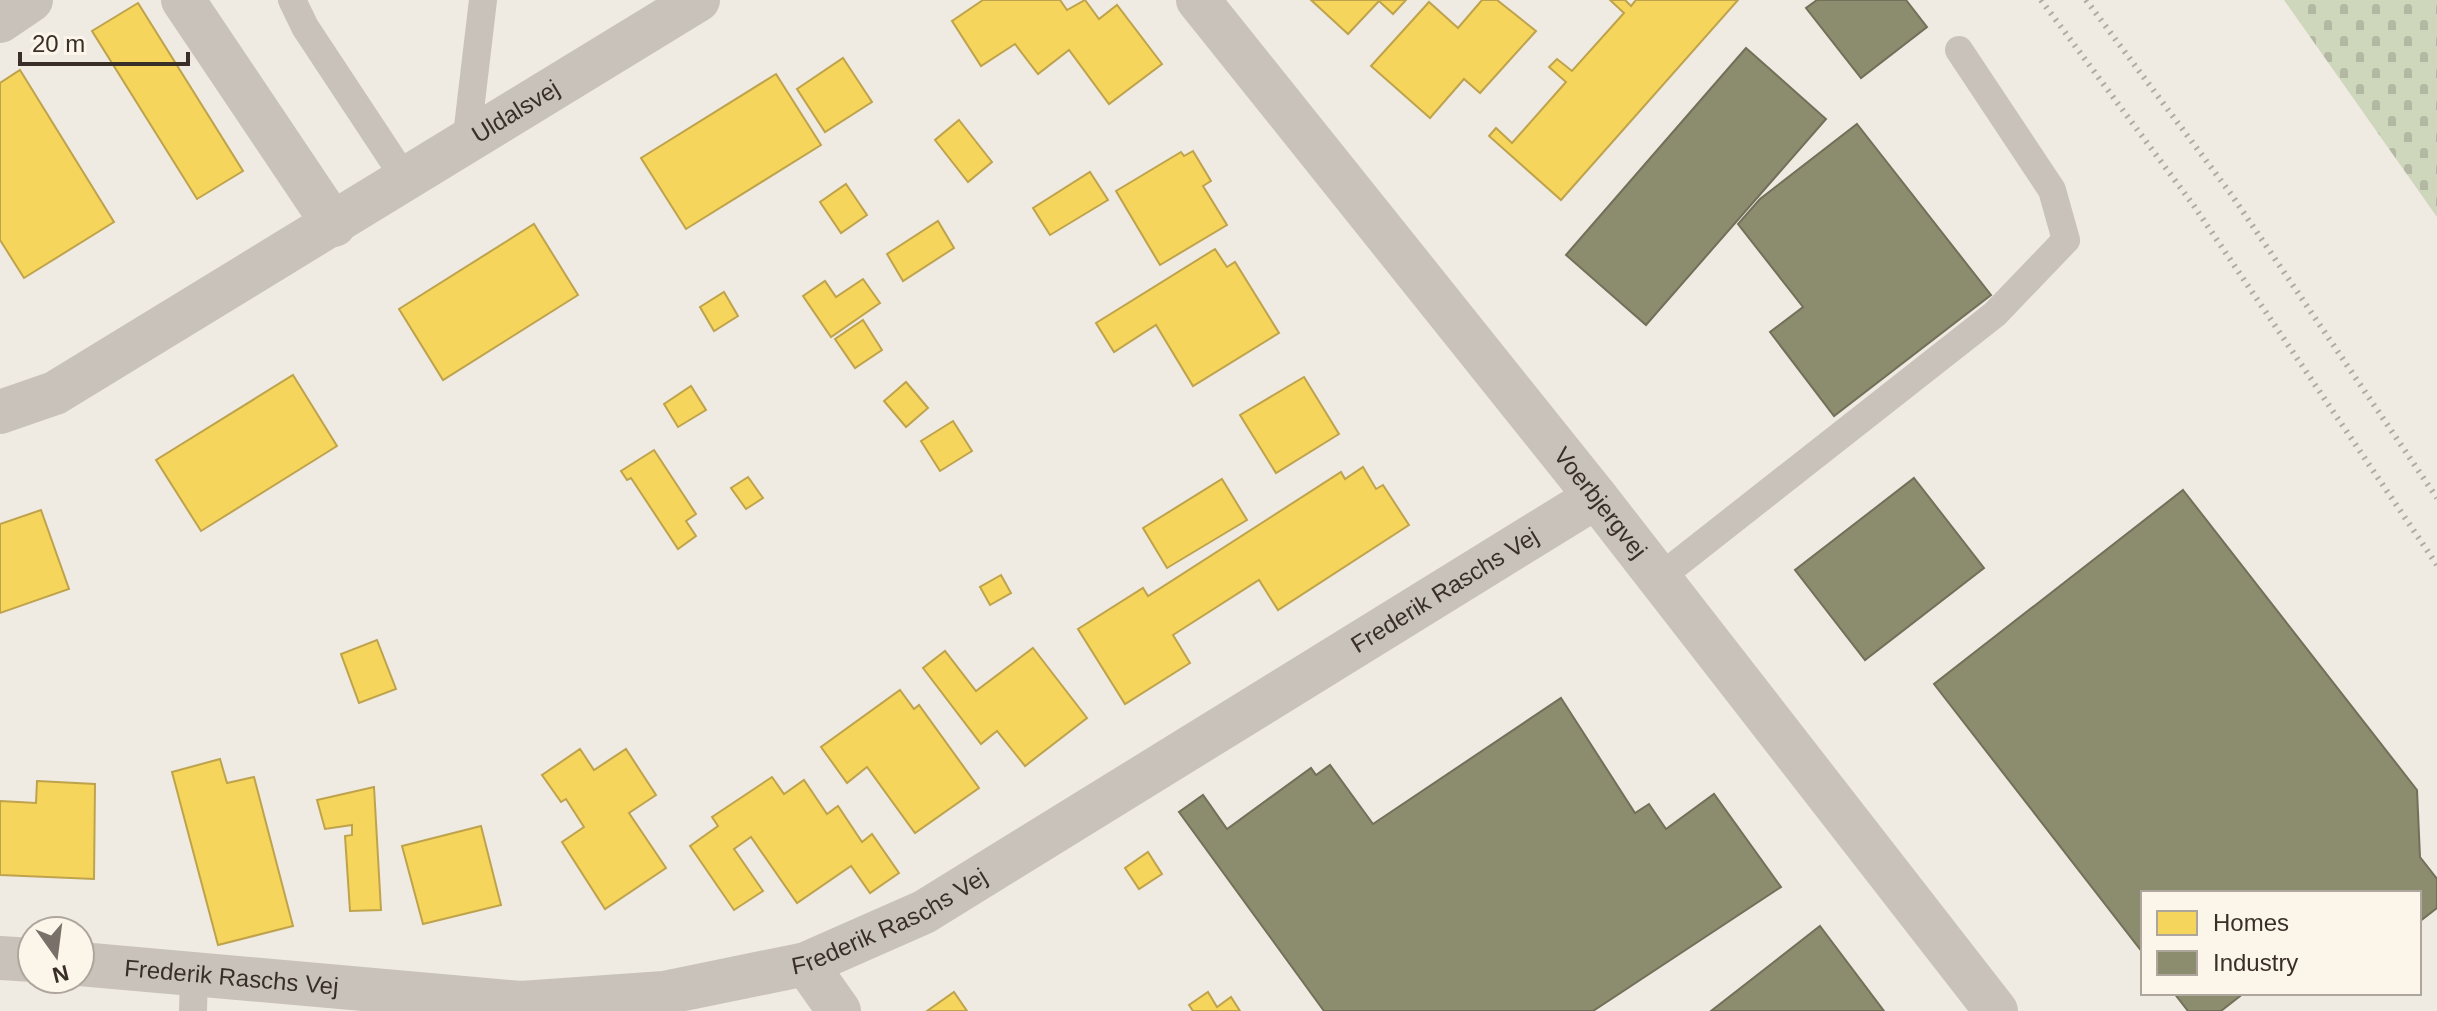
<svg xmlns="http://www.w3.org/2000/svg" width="2437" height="1011" font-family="Arial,sans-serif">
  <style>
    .cemetery { fill: url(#cemetery-stones) }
    .homes { fill: #f6d55c; stroke: #bea34c; stroke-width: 2 }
    .industry { fill: #8c8c6e; stroke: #737059; stroke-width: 2 }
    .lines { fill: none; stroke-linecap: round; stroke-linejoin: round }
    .service { stroke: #c8c2bb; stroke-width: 28 }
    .minor { stroke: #c8c2bb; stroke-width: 44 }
    .tertiary { stroke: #c8c2bb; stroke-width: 44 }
    .rail { stroke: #b0aba5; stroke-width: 6; stroke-dasharray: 2 6; stroke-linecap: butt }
    .labels { text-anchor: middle; stroke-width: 8; stroke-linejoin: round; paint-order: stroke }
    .street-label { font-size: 24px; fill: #3a2f28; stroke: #fbf5ea }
  </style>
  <defs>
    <pattern id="cemetery-stones" width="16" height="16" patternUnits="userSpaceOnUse" patternTransform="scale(2)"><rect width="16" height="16" fill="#ced6bb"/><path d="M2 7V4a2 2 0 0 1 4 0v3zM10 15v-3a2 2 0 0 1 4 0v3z" fill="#b2b8a1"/></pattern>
  </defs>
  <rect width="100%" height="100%" fill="#efeae2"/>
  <!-- cemetery -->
  <path class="cemetery" d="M2284 0H2437V217Z"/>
  <!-- homes -->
  <g class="homes">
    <path d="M983 0H1060L1067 10 1085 0 1099 19 1117 5 1162 64 1109 104 1069 50 1038 74 1015 44 981 66 952 21Z"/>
    <path d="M1311 0H1406L1393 14 1379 1 1348 34Z"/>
    <path d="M1482 0H1497L1536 31 1480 93 1464 79 1430 118 1371 66 1429 2 1458 28Z"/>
    <path d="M1610 0H1625L1631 6 1636 0H1738L1561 200 1489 136 1496 128 1512 143 1566 82 1549 67 1557 59 1572 71 1624 13Z"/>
    <path d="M138 3 243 171 197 199 92 31Z"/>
    <path d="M843 58 872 102 825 132 797 89Z"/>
    <path d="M20 70 114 222 24 278 0 240V83Z"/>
    <path d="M776 74 821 145 686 229 641 158Z"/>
    <path d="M959 120 992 162 968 182 935 140Z"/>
    <path d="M1193 151 1211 181 1203 186 1227 225 1160 265 1116 191 1181 152 1184 156Z"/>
    <path d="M1090 172 1108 200 1050 235 1033 208Z"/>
    <path d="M846 184 867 215 841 233 820 202Z"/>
    <path d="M938 221 954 248 903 281 887 254Z"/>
    <path d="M534 224 578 295 443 380 399 309Z"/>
    <path d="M1215 249 1227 267 1235 262 1279 333 1193 386 1156 325 1114 352 1096 323Z"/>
    <path d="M863 279 880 303 831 337 803 296 825 281 836 297Z"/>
    <path d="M724 292 738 316 714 331 700 307Z"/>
    <path d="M863 320 882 350 855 368 835 339Z"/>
    <path d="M293 375 337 446 201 531 156 460Z"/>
    <path d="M1304 377 1339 434 1276 473 1240 415Z"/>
    <path d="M906 382 928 408 906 427 884 401Z"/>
    <path d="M691 386 706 410 678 427 664 404Z"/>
    <path d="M953 421 972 451 940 471 921 441Z"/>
    <path d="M654 450 696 514 686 521 696 536 678 549 631 478 627 480 621 471Z"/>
    <path d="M1363 467 1376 489 1383 485 1409 525 1278 610 1259 580 1173 635 1190 663 1125 704 1078 629 1143 588 1148 596 1341 472 1345 479Z"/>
    <path d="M748 477 763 498 746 509 731 488Z"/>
    <path d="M1222 479 1247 520 1167 568 1143 528Z"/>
    <path d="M41 510 69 589 0 613V524Z"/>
    <path d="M1001 575 1011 593 990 605 980 587Z"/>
    <path d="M377 640 396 689 359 703 341 654Z"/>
    <path d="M1033 648 1087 718 1025 766 997 731 981 744 923 668 945 651 976 691Z"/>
    <path d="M900 690 914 709 919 705 979 788 915 833 867 767 847 783 821 747Z"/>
    <path d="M580 749 594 770 626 749 656 795 629 813 666 868 605 909 562 842 584 827 566 799 561 802 542 775Z"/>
    <path d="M220 759 227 783 254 777 293 926 218 945 172 772Z"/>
    <path d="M772 777 784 794 804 780 827 814 838 806 862 842 872 834 899 873 870 893 851 866 797 903 751 837 734 849 763 891 734 910 690 846 718 826 712 817Z"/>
    <path d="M37 781 95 784 94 879 0 875V801L36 803Z"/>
    <path d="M374 787 381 910 350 911 345 836 352 835V825L325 829 317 800Z"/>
    <path d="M481 826 501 905 423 924 402 846Z"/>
    <path d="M1148 852 1162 874 1139 889 1125 868Z"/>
    <path d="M954 992 967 1011H927Z"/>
    <path d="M1208 992 1217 1007 1231 997 1240 1011H1193L1189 1005Z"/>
  </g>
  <!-- industry -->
  <g class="industry">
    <path d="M1817 0H1906L1927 27 1861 78 1806 8Z"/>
    <path d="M1746 48 1826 119 1646 325 1566 255Z"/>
    <path d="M1857 124 1991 295 1834 416 1770 332 1803 307 1738 224 1760 199Z"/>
    <path d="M1914 478 1984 568 1865 660 1795 570Z"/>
    <path d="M2183 490 2417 790 2420 857 2437 879V908L2419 922V893H2143V953L1934 684Z"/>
    <path d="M1561 698 1635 813 1649 804 1666 829 1714 794 1781 887 1593 1011H1324L1179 812 1203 795 1227 829 1311 768 1316 775 1330 765 1373 824Z"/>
    <path d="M1820 926 1884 1011H1711Z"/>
    <path d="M2174 993H2244L2221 1011H2188Z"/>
  </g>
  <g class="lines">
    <!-- service -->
    <g class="service">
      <path d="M292 0 305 27 406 180"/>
      <path d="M466 144 483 0"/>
      <path d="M1659 578 1995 314 2066 240 2052 190 1959 50"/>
      <path d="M193 1011 194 973"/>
    </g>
    <!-- minor -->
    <g class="minor">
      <path d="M183 0 334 225"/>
      <path d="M0 21 31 0"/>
      <path id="s1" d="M0 412 55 393 698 0"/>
      <path d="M0 958 32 960"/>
      <path id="s2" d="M80 964 521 1003 664 993 806 964 924 912 1596 497"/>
      <path d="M806 964 839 1011"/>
    </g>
    <!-- tertiary -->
    <path class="tertiary" id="s3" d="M1198 0 1596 497 1996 1011"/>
    <!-- rail -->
    <g class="rail">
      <path d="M2041 0 2194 206 2437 565"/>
      <path d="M2086 0 2231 194 2437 498"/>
    </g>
  </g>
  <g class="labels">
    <!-- street labels -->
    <g class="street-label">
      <text dy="8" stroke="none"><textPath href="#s1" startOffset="598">Uldalsvej</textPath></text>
      <text dy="8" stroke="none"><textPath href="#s3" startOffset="644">Voerbjergvej</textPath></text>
      <text dy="8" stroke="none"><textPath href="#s2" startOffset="1472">Frederik Raschs Vej</textPath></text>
      <text dy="8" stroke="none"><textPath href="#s2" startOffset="824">Frederik Raschs Vej</textPath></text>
      <text dy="8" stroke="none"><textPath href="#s2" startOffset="152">Frederik Raschs Vej</textPath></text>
    </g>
  </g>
  <!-- legend -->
  <rect x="2141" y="891" width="280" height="104" fill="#fbf5ea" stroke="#aea69c" stroke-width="2"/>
  <rect x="2157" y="911" width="40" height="24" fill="#f6d55c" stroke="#aea69c" stroke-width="2"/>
  <text x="2213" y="931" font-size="24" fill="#3a2f28">Homes</text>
  <rect x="2157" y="951" width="40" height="24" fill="#8c8c6e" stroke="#aea69c" stroke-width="2"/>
  <text x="2213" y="971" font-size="24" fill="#3a2f28">Industry</text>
  <!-- north arrow -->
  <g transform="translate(56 955) rotate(166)"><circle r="38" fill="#fbf5ea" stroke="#aea69c" stroke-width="2"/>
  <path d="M0-6L14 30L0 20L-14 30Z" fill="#797069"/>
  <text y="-12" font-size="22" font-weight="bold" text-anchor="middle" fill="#3a2f28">N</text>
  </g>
  <!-- scale -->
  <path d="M20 52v12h168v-12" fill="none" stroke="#3a2f28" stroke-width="4"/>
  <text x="32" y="52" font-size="24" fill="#3a2f28" stroke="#fbf5ea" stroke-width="6" paint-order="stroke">20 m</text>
</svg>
